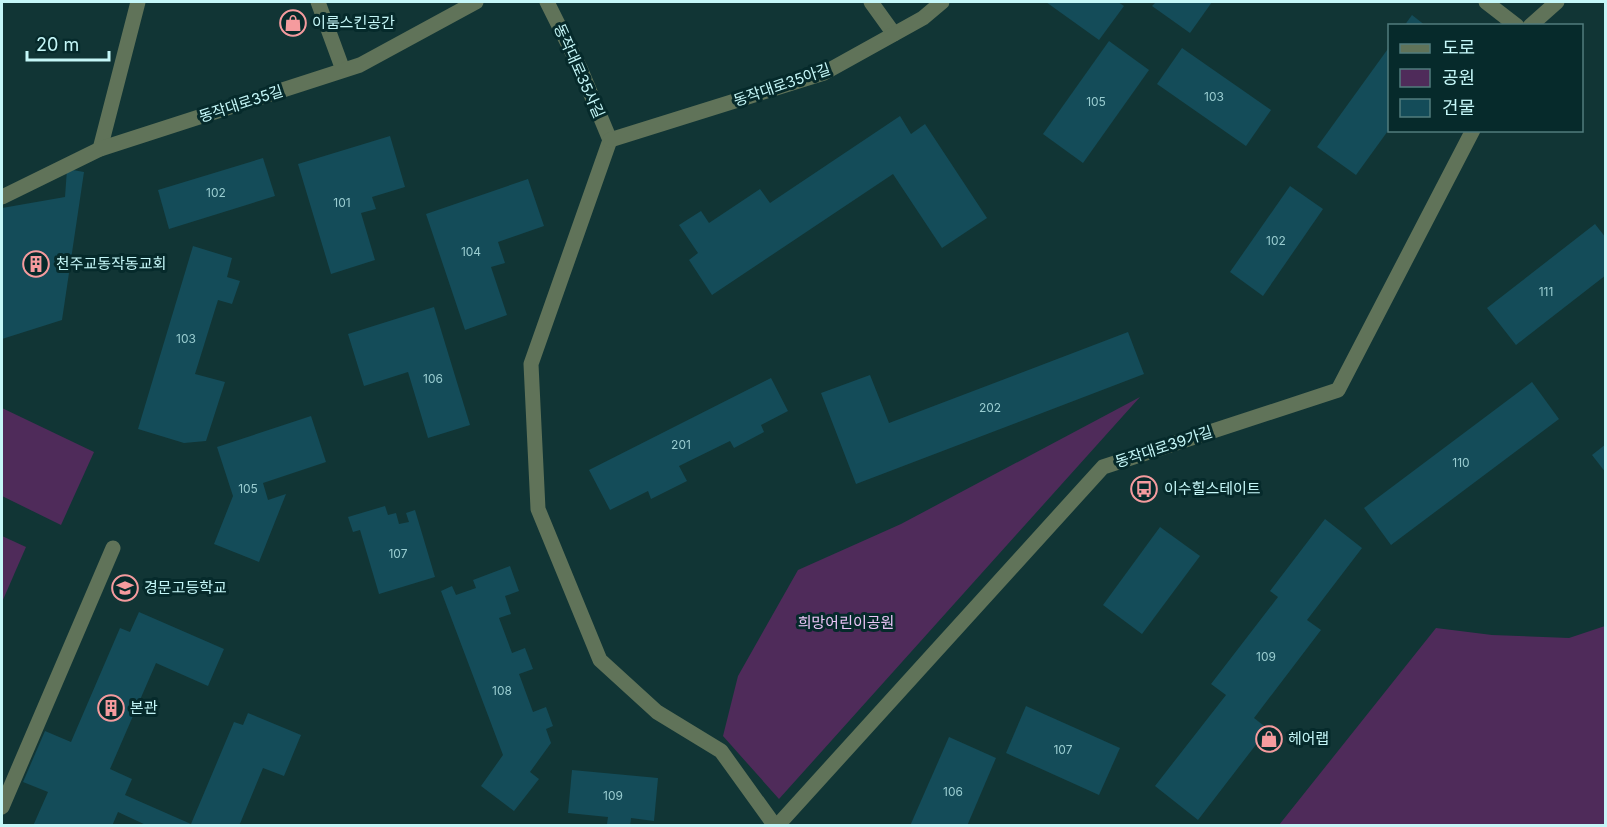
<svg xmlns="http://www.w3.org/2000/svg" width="1607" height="827" font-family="Inter,'Noto Sans KR',sans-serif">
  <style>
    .green { fill: #4f2b5a }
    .building { fill: #144c59 }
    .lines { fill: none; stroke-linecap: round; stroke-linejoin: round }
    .service { stroke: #607359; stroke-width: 15 }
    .minor { stroke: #607359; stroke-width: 15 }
    .labels { text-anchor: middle; stroke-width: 6; stroke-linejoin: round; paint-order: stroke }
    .number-label { font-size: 12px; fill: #99ccd0 }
    .poi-label { font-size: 15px; fill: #c5f7f8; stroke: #062a2b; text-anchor: start }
    .street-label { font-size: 15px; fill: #c5f7f8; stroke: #062a2b }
    .park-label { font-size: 15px; fill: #eac5f6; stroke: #062a2b }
  </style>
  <rect width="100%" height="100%" fill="#113535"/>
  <!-- green -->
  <g class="green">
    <path d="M1140 397 779 799 723 736 738 676 798 570 901 524Z"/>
    <path d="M2 408 94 452 61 525 2 496Z"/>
    <path d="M2 536 26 547 2 602Z"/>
    <path d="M1605 626V825H1279L1436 628 1492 635 1569 638Z"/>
  </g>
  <!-- building -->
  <g class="building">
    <path d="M1046 2H1118L1124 6 1099 40Z"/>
    <path d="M1156 2H1212L1190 33 1152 6Z"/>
    <path d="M1412 15 1426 26H1404Z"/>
    <path d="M1109 41 1149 70 1083 163 1043 134Z"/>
    <path d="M1390 46V128L1356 175 1317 147Z"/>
    <path d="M1182 48 1271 110 1246 146 1157 84Z"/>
    <path d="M900 116 911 134 925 124 987 218 942 248 893 174 712 295 689 260 698 253 679 225 701 211 709 223 760 189 770 203Z"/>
    <path d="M390 136 405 187 372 197 376 209 361 213 375 260 331 274 298 164Z"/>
    <path d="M263 158 275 196 169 229 158 190Z"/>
    <path d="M67 169 84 172 62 320 2 339V208L65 197Z"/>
    <path d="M528 179 544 226 498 242 505 263 491 267 507 315 465 330 426 214Z"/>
    <path d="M1290 186 1323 209 1263 296 1230 272Z"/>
    <path d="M1595 224 1606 238V275L1516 345 1487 308Z"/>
    <path d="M193 246 232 258 227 277 240 281 232 304 218 300 195 374 225 382 206 441 184 443 138 429Z"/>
    <path d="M434 307 470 425 428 438 408 372 364 386 348 334Z"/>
    <path d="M1128 332 1144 374 856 484 821 393 870 375 889 423Z"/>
    <path d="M771 378 788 411 761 425 764 432 734 448 730 441 679 466 687 481 651 499 648 491 610 510 589 470Z"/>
    <path d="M1532 382 1559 419 1391 545 1364 508Z"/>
    <path d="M311 416 326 462 263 483 268 500 286 494 259 562 214 544 233 496 217 447Z"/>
    <path d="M1606 444V473L1592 455Z"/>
    <path d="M385 506 388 515 396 513 399 524 409 522 406 513 415 510 435 577 379 594 360 530 353 532 348 517Z"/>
    <path d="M1325 519 1362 548 1307 620 1321 630 1254 718 1268 729 1198 820 1155 786 1226 695 1211 684 1278 597 1270 591Z"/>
    <path d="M1160 527 1200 556 1142 634 1103 605Z"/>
    <path d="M510 566 519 591 505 596 511 614 499 618 512 653 525 648 533 669 519 674 533 712 546 707 553 726 546 729 551 743 530 772 539 779 514 811 481 786 503 755 441 591 452 586 456 595 476 588 473 580Z"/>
    <path d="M139 612 224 649 208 686 156 663 110 769 132 779 125 795 191 824 234 722 243 725 248 713 301 735 284 776 263 768 239 826H148L118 812 112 826H33L48 792 23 782 45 731 71 742 120 628 130 632Z"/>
    <path d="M1026 706 1120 748 1099 795 1006 753Z"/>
    <path d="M949 737 996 758 967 826H910Z"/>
    <path d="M572 770 658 778 654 821 631 818 630 826H625L607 824 608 817 568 813Z"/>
  </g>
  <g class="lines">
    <!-- service -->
    <g class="service">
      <path d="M318 2 343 70"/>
      <path d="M2 807 113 548"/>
    </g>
    <!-- minor -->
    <g class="minor">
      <path d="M547 2 580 68 610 140"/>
      <path d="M871 2 894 34"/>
      <path d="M1486 2 1517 26"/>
      <path d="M1530 26 1557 2"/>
      <path d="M610 140 531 364 538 509 600 660 657 712 721 751 775 826"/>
      <path d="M610 140 824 73 923 18 942 2"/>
      <path d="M100 149 138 2"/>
      <path d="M2 197 100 149 360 65 476 2"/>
      <path d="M777 826 1103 467 1338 390 1473 130"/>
    </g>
  </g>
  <!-- icons -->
  <defs>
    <g id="shop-ring" transform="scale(1.35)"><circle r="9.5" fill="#062a2b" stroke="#f59b9e" stroke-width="1.5"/><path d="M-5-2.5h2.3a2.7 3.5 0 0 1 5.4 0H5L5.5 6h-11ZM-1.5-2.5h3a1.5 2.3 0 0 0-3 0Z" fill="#f59b9e"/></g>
    <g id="building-ring" transform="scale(1.35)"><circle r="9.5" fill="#062a2b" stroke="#f59b9e" stroke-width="1.5"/><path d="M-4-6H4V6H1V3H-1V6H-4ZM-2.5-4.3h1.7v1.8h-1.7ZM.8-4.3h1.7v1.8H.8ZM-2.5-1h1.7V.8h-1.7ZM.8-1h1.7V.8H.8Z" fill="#f59b9e"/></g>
    <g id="bus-ring" transform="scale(1.35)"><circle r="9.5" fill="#062a2b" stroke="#f59b9e" stroke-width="1.5"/><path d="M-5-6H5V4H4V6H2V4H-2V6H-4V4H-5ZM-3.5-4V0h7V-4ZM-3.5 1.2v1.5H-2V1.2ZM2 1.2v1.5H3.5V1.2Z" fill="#f59b9e"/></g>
    <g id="school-ring" transform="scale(1.35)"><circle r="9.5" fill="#062a2b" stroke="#f59b9e" stroke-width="1.5"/><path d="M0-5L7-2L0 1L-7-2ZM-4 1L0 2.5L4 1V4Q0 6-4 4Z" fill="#f59b9e"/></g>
  </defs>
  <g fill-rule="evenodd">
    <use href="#shop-ring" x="293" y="23"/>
    <use href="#building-ring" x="36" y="264"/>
    <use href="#bus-ring" x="1144" y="489"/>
    <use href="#school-ring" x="125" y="588"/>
    <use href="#building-ring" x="111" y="708"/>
    <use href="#shop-ring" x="1269" y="739"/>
  </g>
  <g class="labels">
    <!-- number labels -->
    <g class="number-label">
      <text x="1214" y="101">103</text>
      <text x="1096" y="106">105</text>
      <text x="216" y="197">102</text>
      <text x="342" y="207">101</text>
      <text x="1276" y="245">102</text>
      <text x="471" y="256">104</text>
      <text x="1546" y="296">111</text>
      <text x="186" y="343">103</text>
      <text x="433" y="383">106</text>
      <text x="990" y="412">202</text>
      <text x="681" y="449">201</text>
      <text x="1461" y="467">110</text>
      <text x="248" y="493">105</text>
      <text x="398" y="558">107</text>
      <text x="1266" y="661">109</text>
      <text x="502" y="695">108</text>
      <text x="1063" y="754">107</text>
      <text x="953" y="796">106</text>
      <text x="613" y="800">109</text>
    </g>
    <!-- poi labels -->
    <g class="poi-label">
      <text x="312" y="28">이룸스킨공간</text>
      <text x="56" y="269">천주교동작동교회</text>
      <text x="1164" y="494">이수힐스테이트</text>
      <text x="144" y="593">경문고등학교</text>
      <text x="130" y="713">본관</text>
      <text x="1288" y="744">헤어랩</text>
    </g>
    <!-- street labels -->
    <g class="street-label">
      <text transform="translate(579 71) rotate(66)" y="5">동작대로35사길</text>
      <text transform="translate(782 85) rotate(-19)" y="5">동작대로35아길</text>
      <text transform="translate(241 104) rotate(-18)" y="5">동작대로35길</text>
      <text transform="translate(1164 447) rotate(-18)" y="5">동작대로39가길</text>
    </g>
    <!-- park labels -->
    <g class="park-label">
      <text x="846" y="628">희망어린이공원</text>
    </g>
  </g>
  <!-- border -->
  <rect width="1607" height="827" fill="none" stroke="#c5f7f8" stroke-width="6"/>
  <!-- legend -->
  <rect x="1388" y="24" width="195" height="108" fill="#062a2b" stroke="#527c7d" stroke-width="1.5"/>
  <rect x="1400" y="44" width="30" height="9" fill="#607359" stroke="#527c7d" stroke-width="1.5"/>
  <text x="1442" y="54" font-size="18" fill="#c5f7f8">도로</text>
  <rect x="1400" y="69" width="30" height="18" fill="#4f2b5a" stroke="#527c7d" stroke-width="1.5"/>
  <text x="1442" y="84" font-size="18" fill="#c5f7f8">공원</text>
  <rect x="1400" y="99" width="30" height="18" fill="#144c59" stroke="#527c7d" stroke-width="1.5"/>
  <text x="1442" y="114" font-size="18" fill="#c5f7f8">건물</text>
  <!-- scale -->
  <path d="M27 51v9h82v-9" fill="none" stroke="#c5f7f8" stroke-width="3"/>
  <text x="36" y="51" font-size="18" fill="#c5f7f8" stroke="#062a2b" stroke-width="4.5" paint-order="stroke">20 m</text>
</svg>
